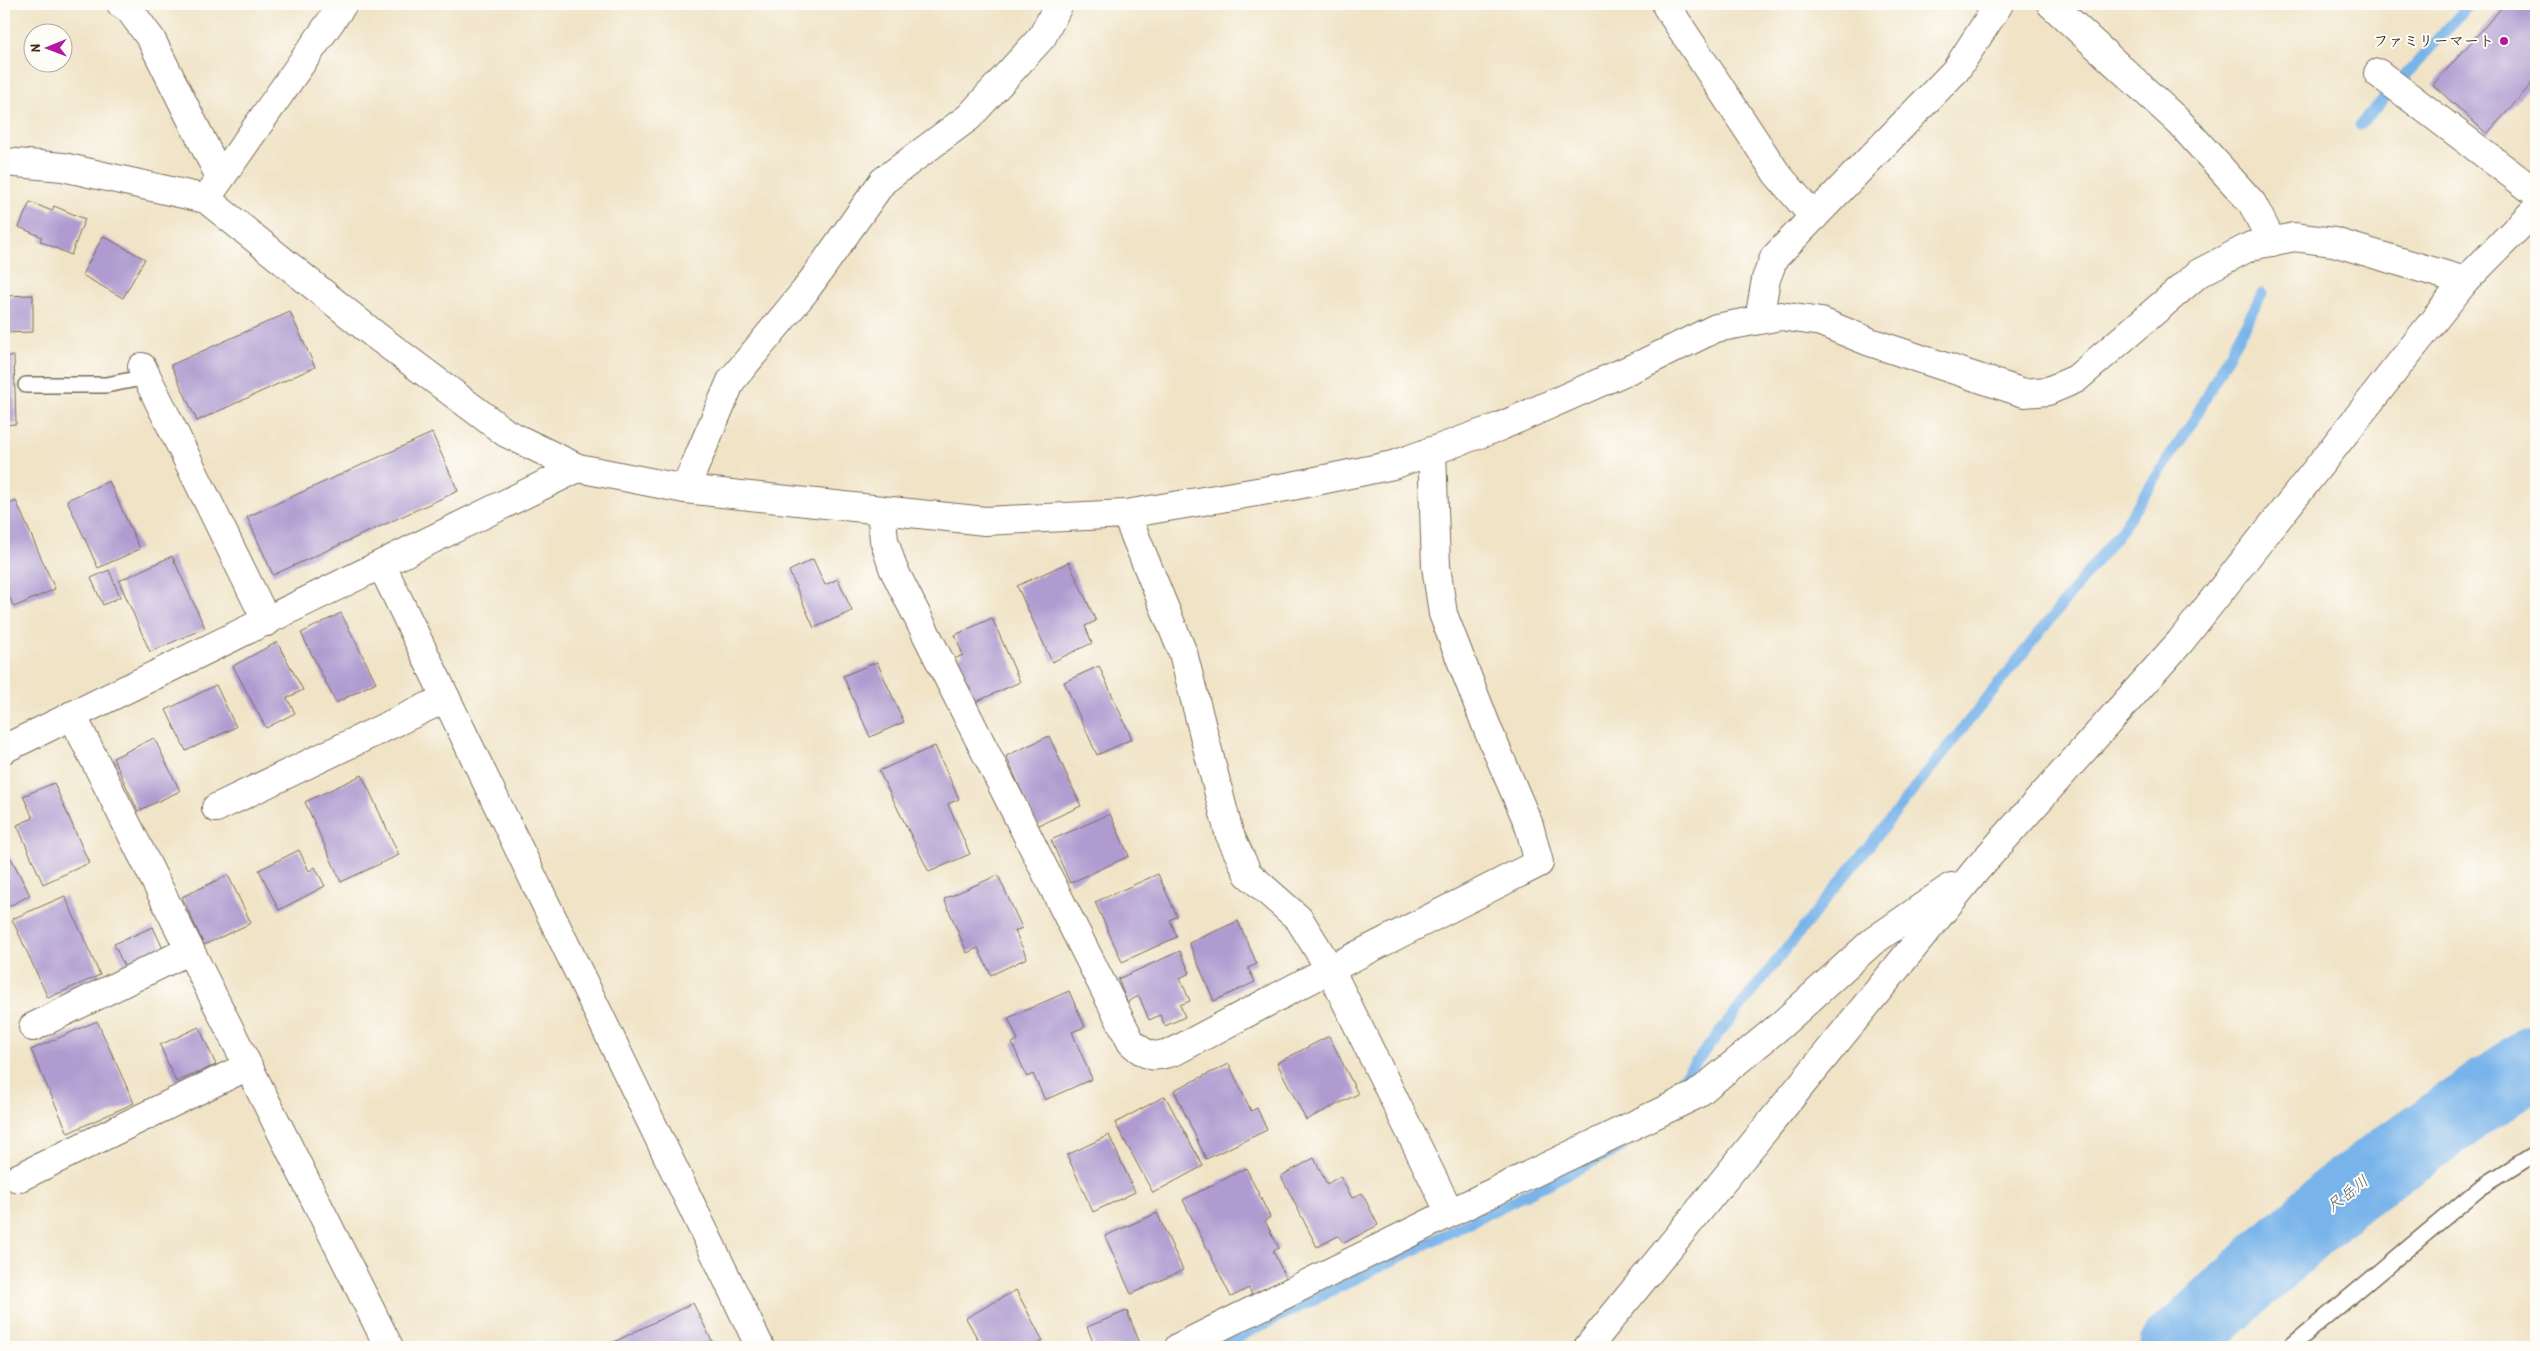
<svg xmlns="http://www.w3.org/2000/svg" width="2540" height="1351" font-family="'Patrick Hand','Klee One',sans-serif">
  <style>
    .lines { fill: none; stroke-linecap: round; stroke-linejoin: round }
    .stream { stroke: #78b4ea; stroke-width: 11 }
    .river { stroke: #78b4ea; stroke-width: 70 }
    .building { fill: #af9bd0 }
    .service-casing { stroke: #7a6b59; stroke-width: 18 }
    .minor-casing { stroke: #7a6b59; stroke-width: 30 }
    .tertiary-casing { stroke: #7a6b59; stroke-width: 30 }
    .service { stroke: #fff; stroke-width: 15 }
    .minor { stroke: #fff; stroke-width: 28 }
    .tertiary { stroke: #fff; stroke-width: 28 }
    .poi-dot { fill: #b5179e; stroke: #fdfcf7; stroke-width: 2 }
    .labels { text-anchor: middle; stroke-width: 4; stroke-linejoin: round; paint-order: stroke }
    .poi-label { font-size: 15px; font-weight: bold; fill: #3b2a1e; stroke: #fdfcf7; text-anchor: end }
    .water-label { font-size: 16px; font-style: italic; fill: #505a65; stroke: #fdfcf7 }
  </style>
  <rect width="100%" height="100%" fill="#fdfcf7"/>
  <filter id="ink" filterUnits="userSpaceOnUse"><feTurbulence type="fractalNoise" baseFrequency=".02" numOctaves="2"/><feDisplacementMap in="SourceGraphic" scale="10" xChannelSelector="R" yChannelSelector="G"/><feConvolveMatrix kernelMatrix="1 2 1 2 8 2 1 2 1" color-interpolation-filters="sRGB"/></filter>
  <filter id="wash" filterUnits="userSpaceOnUse"><feTurbulence type="fractalNoise" baseFrequency=".0096" numOctaves="4" result="noise"/><feDisplacementMap in="SourceGraphic" scale="20" xChannelSelector="R" yChannelSelector="G"/><feGaussianBlur stdDeviation="1.12" result="paint"/><feColorMatrix in="noise" values="0 0 0 0 0 0 0 0 0 0 0 0 0 0 0 0 0 1.4 0 .05"/><feComposite in="paint" operator="in"/></filter>
  <g filter="url(#wash)">
    <rect width="100%" height="100%" fill="#f0e3c6"/>
    <g class="lines">
      <!-- stream -->
      <g class="stream">
        <path d="M2360 125 2470 4"/>
        <path d="M1683 1078 2120 532 2192 423 2262 294"/>
        <path d="M1218 1347 1622 1147"/>
      </g>
      <!-- river -->
      <path class="river" d="M2174 1347 2342 1195 2536 1059"/>
    </g>
    <g id="blocks">
      <!-- building -->
      <g class="building">
        <path d="M2505 4H2536V79L2487 134 2433 85Z"/>
        <path d="M30 202 52 211 54 206 85 219 71 255 40 241 42 237 19 227Z"/>
        <path d="M103 236 145 259 123 298 82 275Z"/>
        <path d="M33 295V332L4 333V296Z"/>
        <path d="M290 312 315 367 197 421 171 365Z"/>
        <path d="M4 356H14L16 424 4 425Z"/>
        <path d="M432 433 458 491 273 575 247 517Z"/>
        <path d="M109 481 140 549 98 568 67 500Z"/>
        <path d="M16 501 55 589 14 607 4 586V507Z"/>
        <path d="M172 556 205 628 150 652 119 581Z"/>
        <path d="M813 559 825 585 838 579 852 611 814 628 789 571Z"/>
        <path d="M1069 562 1096 621 1085 626 1092 643 1052 662 1017 586Z"/>
        <path d="M109 570 120 597 103 605 91 578Z"/>
        <path d="M341 613 376 682 336 703 301 633Z"/>
        <path d="M992 618 1020 682 973 703 954 659 963 655 955 635Z"/>
        <path d="M277 642 303 690 287 698 295 713 266 728 233 666Z"/>
        <path d="M877 662 904 722 870 737 843 676Z"/>
        <path d="M1099 666 1132 739 1097 755 1064 682Z"/>
        <path d="M216 685 236 727 186 751 166 710Z"/>
        <path d="M1049 736 1081 806 1037 826 1006 756Z"/>
        <path d="M154 738 180 791 138 811 113 758Z"/>
        <path d="M935 746 959 799 948 804 970 854 929 872 879 771Z"/>
        <path d="M362 775 399 855 341 882 305 802Z"/>
        <path d="M54 783 89 863 43 884 17 825 33 818 23 796Z"/>
        <path d="M1110 814 1129 856 1070 883 1051 840Z"/>
        <path d="M299 850 309 871 315 867 325 886 279 910 259 870Z"/>
        <path d="M11 858 30 895 4 909V861Z"/>
        <path d="M1158 874 1177 916 1170 920 1177 937 1122 962 1095 902Z"/>
        <path d="M228 875 251 923 204 945 182 897Z"/>
        <path d="M998 875 1022 928 1015 931 1027 958 991 975 978 948 967 953 944 899Z"/>
        <path d="M65 896 100 975 48 998 12 919Z"/>
        <path d="M1238 921 1257 964 1248 968 1255 982 1214 1001 1189 943Z"/>
        <path d="M153 927 164 951 125 968 114 944Z"/>
        <path d="M1180 951 1190 973 1180 978 1190 1001 1180 1005 1185 1017 1165 1026 1160 1015 1149 1020 1139 996 1127 1002 1118 979Z"/>
        <path d="M1069 991 1085 1027 1072 1032 1092 1079 1045 1100 1033 1074 1027 1077 1012 1043 1018 1040 1008 1018Z"/>
        <path d="M97 1021 134 1103 68 1133 31 1050Z"/>
        <path d="M199 1027 216 1065 176 1082 160 1045Z"/>
        <path d="M1329 1036 1358 1094 1306 1120 1277 1063Z"/>
        <path d="M1229 1064 1251 1111 1257 1108 1267 1130 1206 1159 1174 1090Z"/>
        <path d="M1165 1096 1203 1166 1153 1193 1115 1123Z"/>
        <path d="M1109 1135 1135 1192 1093 1212 1067 1155Z"/>
        <path d="M1314 1158 1327 1184 1340 1176 1352 1198 1362 1193 1378 1225 1344 1243 1338 1236 1317 1247 1281 1176Z"/>
        <path d="M1246 1168 1270 1217 1265 1221 1279 1248 1273 1251 1286 1278 1252 1295 1249 1288 1231 1297 1183 1200Z"/>
        <path d="M1157 1213 1183 1270 1131 1294 1105 1236Z"/>
        <path d="M1016 1290 1043 1341 1034 1347H982L966 1318Z"/>
        <path d="M693 1303 715 1347H604Z"/>
        <path d="M1127 1311 1141 1346 1095 1347 1087 1327Z"/>
      </g>
    </g>
  </g>
  <g filter="url(#ink)">
    <use href="#blocks" fill-opacity="0" stroke="#7a6b59" stroke-width="1"/>
    <g class="lines">
      <!-- service casing -->
      <g class="service-casing">
        <g id="service">
          <path d="M26 385H106L147 377"/>
          <path d="M2290 1347 2480 1188 2536 1153"/>
        </g>
      </g>
      <!-- minor casing -->
      <g class="minor-casing">
        <g id="minor">
          <path d="M121 4 129 9 151 39 220 177"/>
          <path d="M1672 4 1667 7 1777 174 1814 217"/>
          <path d="M2051 4 2180 123 2252 203 2272 242"/>
          <path d="M2378 73 2536 193"/>
          <path d="M4 162 63 167 206 199 375 335 506 433 578 468 685 489 985 521 1126 514 1183 653 1229 833 1248 874 1299 919 1330 969 1450 1213"/>
          <path d="M1759 320 1766 279 1774 258 1956 70 1999 4"/>
          <path d="M142 367 267 622"/>
          <path d="M685 489 731 381 805 291 883 181 969 117 1042 37 1059 4"/>
          <path d="M881 510 884 540 893 568 1131 1042C1148 1058 1153 1058 1175 1051L1330 969 1539 863 1529 825 1488 730 1443 614 1436 566 1432 451"/>
          <path d="M382 566 760 1347"/>
          <path d="M72 715 389 1347"/>
          <path d="M4 749 578 468"/>
          <path d="M216 808 446 698"/>
          <path d="M33 1027 190 950"/>
          <path d="M18 1178 248 1066"/>
          <path d="M1179 1347 1450 1213 1696 1095 1781 1025 1872 942 1951 887"/>
          <path d="M1588 1347 1977 869 2180 642 2465 281"/>
        </g>
      </g>
      <!-- tertiary casing -->
      <g class="tertiary-casing">
        <g id="tertiary">
          <path d="M206 199 343 4"/>
          <path d="M1126 514 1292 486 1393 465 1499 427 1644 363 1716 328 1781 316 1821 322 1870 342 2024 393 2048 391 2076 379 2199 273 2251 246 2294 237 2334 242 2465 281 2536 209"/>
        </g>
      </g>
      <!-- service -->
      <use href="#service" class="service"/>
      <!-- minor -->
      <use href="#minor" class="minor"/>
      <!-- tertiary -->
      <use href="#tertiary" class="tertiary"/>
    </g>
  </g>
  <!-- markers -->
  <circle class="poi-dot" cx="2504" cy="41" r="5"/>
  <g class="labels">
    <!-- poi labels -->
    <g class="poi-label">
      <text x="2494" y="46">ファミリーマート</text>
    </g>
    <!-- water labels -->
    <g class="water-label">
      <text transform="translate(2347 1193) rotate(-38)" y="6">尺岳川</text>
    </g>
  </g>
  <!-- margin -->
  <rect width="2540" height="1351" fill="none" stroke="#fdfcf7" stroke-width="20"/>
  <!-- north arrow -->
  <g transform="translate(48 48) rotate(269)"><circle r="24" fill="#fdfcf7" stroke="#afa8a0"/>
  <path d="M0-4L9 19L0 12L-9 19Z" fill="#b5179e"/>
  <text y="-8" font-size="14" font-weight="bold" text-anchor="middle" fill="#3b2a1e">N</text>
  </g>
</svg>
